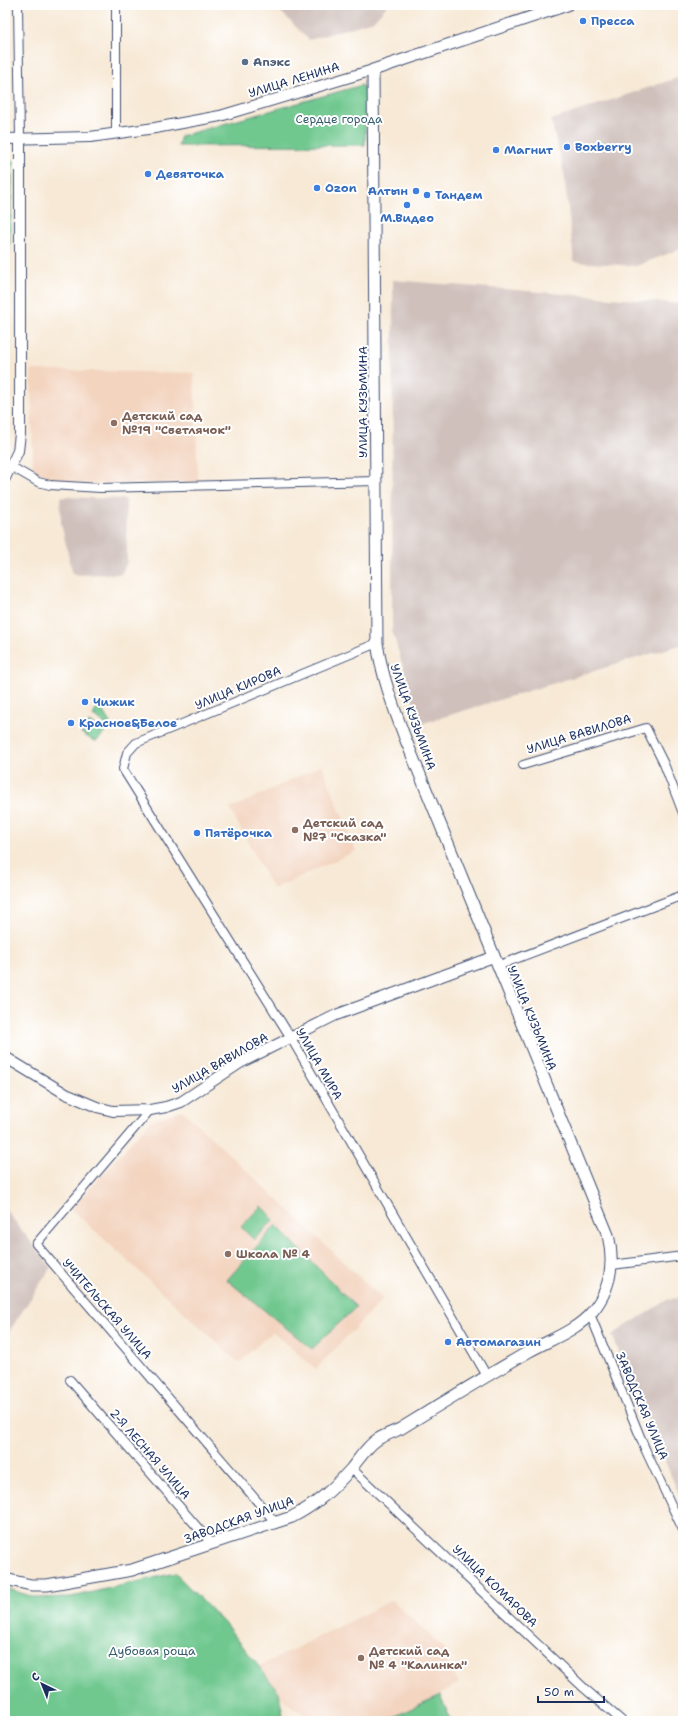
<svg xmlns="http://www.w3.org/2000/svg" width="688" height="1726" font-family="'Shantell Sans',sans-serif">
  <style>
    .built { fill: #f3d4bf }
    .industrial { fill: #cfc0bb }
    .green { fill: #70c88f; stroke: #467c76 }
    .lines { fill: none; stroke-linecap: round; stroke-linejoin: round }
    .minor-casing { stroke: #3c4b70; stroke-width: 10 }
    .tertiary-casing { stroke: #3c4b70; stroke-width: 12 }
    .secondary-casing { stroke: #3c4b70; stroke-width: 13 }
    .minor { stroke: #fff; stroke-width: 8 }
    .tertiary { stroke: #fff; stroke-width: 10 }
    .secondary { stroke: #fff; stroke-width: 11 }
    .shop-dot { fill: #3f7fe0; stroke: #fff; stroke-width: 1.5 }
    .service-dot { fill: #5c6f8a; stroke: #fff; stroke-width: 1.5 }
    .education-dot { fill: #8d6e63; stroke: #fff; stroke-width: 1.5 }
    .labels { text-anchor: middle; stroke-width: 4; stroke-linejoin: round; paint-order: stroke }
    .shop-label { font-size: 12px; font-weight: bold; fill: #366cbe; stroke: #fff; text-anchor: start }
    .service-label { font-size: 12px; font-weight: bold; fill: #4e5e75; stroke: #fff; text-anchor: start }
    .street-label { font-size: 12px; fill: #1b2f5e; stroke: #fff }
    .park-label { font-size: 12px; fill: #355d6d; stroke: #fff }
    .education-label { font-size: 12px; font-weight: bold; fill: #785e54; stroke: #fff; text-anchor: start }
  </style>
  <rect width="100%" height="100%" fill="#fff"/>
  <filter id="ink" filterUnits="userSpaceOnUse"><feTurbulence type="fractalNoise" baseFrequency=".025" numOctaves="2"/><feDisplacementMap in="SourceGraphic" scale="8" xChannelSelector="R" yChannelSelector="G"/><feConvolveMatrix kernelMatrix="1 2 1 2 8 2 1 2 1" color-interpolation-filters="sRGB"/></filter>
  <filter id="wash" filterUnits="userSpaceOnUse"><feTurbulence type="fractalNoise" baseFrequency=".012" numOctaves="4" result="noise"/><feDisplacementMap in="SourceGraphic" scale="16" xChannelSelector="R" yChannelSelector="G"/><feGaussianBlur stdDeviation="0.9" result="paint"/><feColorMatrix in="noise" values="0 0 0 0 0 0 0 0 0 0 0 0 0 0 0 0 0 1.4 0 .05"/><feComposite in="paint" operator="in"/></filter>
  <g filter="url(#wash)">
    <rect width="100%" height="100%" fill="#f7e9d6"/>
    <!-- built -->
    <g class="built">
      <path d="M31 370 194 373 198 482 72 484 33 473Z"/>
      <path d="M322 765 356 851 273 889 230 809Z"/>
      <path d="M182 1110 383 1299 316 1369 272 1332 239 1363 71 1209 150 1121Z"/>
      <path d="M392 1600 444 1649 449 1667 459 1683 394 1721H314L287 1703 256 1668Z"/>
    </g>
    <!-- industrial -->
    <g class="industrial">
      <path d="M274 5H388L373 21 309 40Z"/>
      <path d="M683 76V248L636 266 574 262 564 173 551 120Z"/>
      <path d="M393 280 683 304V644L420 724 392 630Z"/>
      <path d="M60 497 126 499 127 563 121 574 73 575 61 523Z"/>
      <path d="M5 1209 51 1267 5 1338Z"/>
      <path d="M683 1297V1504L612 1335 667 1300Z"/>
    </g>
    <!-- green -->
    <g class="green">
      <path d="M362 85 366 94 365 145 178 146 181 136Z"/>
      <path d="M5 161H13L5 373Z"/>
      <path d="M97 707H100L110 723 108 726 93 716Z"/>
      <path d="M89 722 105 732 97 741H94L81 733Z"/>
      <path d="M261 1206 274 1220 254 1240 241 1227Z"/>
      <path d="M276 1225 356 1307 312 1349 227 1280Z"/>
      <path d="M175 1573 226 1625 279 1692 284 1721H5V1588L37 1598 71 1597Z"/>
      <path d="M440 1695 451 1721H385Z"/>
    </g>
  </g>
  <g filter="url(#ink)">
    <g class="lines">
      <!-- minor casing -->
      <g class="minor-casing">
        <g id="minor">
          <path d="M18 5 20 138"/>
          <path d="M116 134V5"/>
          <path d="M12 467 38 482 50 485 101 488 376 481"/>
          <path d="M377 643 136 743 127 753 123 769 291 1038 487 1376"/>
          <path d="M523 765 646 728 664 764 683 813"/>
          <path d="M497 966 683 895"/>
          <path d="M150 1110 36 1244 275 1522"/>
          <path d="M612 1265 683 1256"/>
          <path d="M590 1314 646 1451 683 1530"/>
          <path d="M70 1380 211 1543"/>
          <path d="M351 1468 584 1688 622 1721"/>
        </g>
      </g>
      <!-- tertiary casing -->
      <g class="tertiary-casing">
        <g id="tertiary">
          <path d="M5 139 90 137 155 128 220 116 373 70"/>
          <path d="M5 478 18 451 20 434V138"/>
          <path d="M5 1057 66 1094 97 1107 113 1111 150 1110 166 1107 181 1102 240 1063 336 1015 493 957"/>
        </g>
      </g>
      <!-- secondary casing -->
      <g class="secondary-casing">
        <path id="secondary" d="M5 1579 31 1585H47L132 1570 292 1517C317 1504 332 1490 351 1469 359 1459 367 1446 378 1439 385 1435 393 1432 400 1429 442 1403 485 1377 528 1352 549 1340 576 1331 592 1312 611 1289 615 1264 608 1235L405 738C393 706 382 676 377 643L373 70 567 5"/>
      </g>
      <!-- minor -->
      <use href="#minor" class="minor"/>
      <!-- tertiary -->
      <use href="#tertiary" class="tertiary"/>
      <!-- secondary -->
      <use href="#secondary" class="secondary"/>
    </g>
  </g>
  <!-- markers -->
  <g class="shop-dot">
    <circle cx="583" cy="21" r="4"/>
    <circle cx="567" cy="147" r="4"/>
    <circle cx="496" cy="150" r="4"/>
    <circle cx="148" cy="174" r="4"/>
    <circle cx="317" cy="188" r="4"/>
    <circle cx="416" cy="191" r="4"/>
    <circle cx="427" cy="195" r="4"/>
    <circle cx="407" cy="205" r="4"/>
    <circle cx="85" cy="702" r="4"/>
    <circle cx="71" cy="723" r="4"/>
    <circle cx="197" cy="833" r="4"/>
    <circle cx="448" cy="1342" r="4"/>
  </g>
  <circle class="service-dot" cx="245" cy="62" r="4"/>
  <g class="education-dot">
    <circle cx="114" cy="423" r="4"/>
    <circle cx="295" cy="830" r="4"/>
    <circle cx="228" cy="1254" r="4"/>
    <circle cx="361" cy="1658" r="4"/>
  </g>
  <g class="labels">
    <!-- shop labels -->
    <g class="shop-label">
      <text x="591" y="25">Пресса</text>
      <text x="575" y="151">Boxberry</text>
      <text x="504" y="154">Магнит</text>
      <text x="156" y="178">Девяточка</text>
      <text x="325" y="192">Ozon</text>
      <text x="408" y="195" text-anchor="end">Алтын</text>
      <text x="435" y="199">Тандем</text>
      <text x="407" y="222" text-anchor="middle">М.Видео</text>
      <text x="93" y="706">Чижик</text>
      <text x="79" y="727">Красное&amp;Белое</text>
      <text x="205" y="837">Пятёрочка</text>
      <text x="456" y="1346">Автомагазин</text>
    </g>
    <!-- service labels -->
    <g class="service-label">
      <text x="253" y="66">Апэкс</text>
    </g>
    <!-- street labels -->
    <g class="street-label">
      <text transform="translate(294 80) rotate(-17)" y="4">УЛИЦА ЛЕНИНА</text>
      <text transform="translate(363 402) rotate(-90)" y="4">УЛИЦА КУЗЬМИНА</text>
      <text transform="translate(238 688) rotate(-23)" y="4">УЛИЦА КИРОВА</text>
      <text transform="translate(413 717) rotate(70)" y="4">УЛИЦА КУЗЬМИНА</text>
      <text transform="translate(579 734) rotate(-17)" y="4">УЛИЦА ВАВИЛОВА</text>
      <text transform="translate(532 1018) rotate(68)" y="4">УЛИЦА КУЗЬМИНА</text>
      <text transform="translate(220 1063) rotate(-30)" y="4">УЛИЦА ВАВИЛОВА</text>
      <text transform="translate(319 1064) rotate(60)" y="4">УЛИЦА МИРА</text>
      <text transform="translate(107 1309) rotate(49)" y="4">УЧИТЕЛЬСКАЯ УЛИЦА</text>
      <text transform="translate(642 1406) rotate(67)" y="4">ЗАВОДСКАЯ УЛИЦА</text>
      <text transform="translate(150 1454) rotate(49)" y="4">2-Я ЛЕСНАЯ УЛИЦА</text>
      <text transform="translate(239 1520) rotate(-20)" y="4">ЗАВОДСКАЯ УЛИЦА</text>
      <text transform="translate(495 1586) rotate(44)" y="4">УЛИЦА КОМАРОВА</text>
    </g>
    <!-- park labels -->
    <g class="park-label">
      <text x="339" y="123">Сердце города</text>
      <text x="152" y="1655">Дубовая роща</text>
    </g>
    <!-- education labels -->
    <g class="education-label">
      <text x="122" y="420">Детский сад<tspan x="122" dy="14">№19 "Светлячок"</tspan></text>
      <text x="303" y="827">Детский сад<tspan x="303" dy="14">№7 "Сказка"</tspan></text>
      <text x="236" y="1258">Школа № 4</text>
      <text x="369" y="1655">Детский сад<tspan x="369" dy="14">№ 4 "Калинка"</tspan></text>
    </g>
  </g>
  <!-- margin -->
  <rect width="688" height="1726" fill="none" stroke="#fff" stroke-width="20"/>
  <!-- north arrow -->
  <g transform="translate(42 1684) rotate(317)" stroke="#ffffff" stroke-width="3" paint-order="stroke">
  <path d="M0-3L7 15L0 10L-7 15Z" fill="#1b2f5e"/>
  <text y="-6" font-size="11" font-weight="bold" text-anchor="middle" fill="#1b2f5e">С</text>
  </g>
  <!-- scale -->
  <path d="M538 1696v6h66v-6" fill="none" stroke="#1b2f5e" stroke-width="2"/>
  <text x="544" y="1696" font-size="12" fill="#1b2f5e" stroke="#ffffff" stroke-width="3" paint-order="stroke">50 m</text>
</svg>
